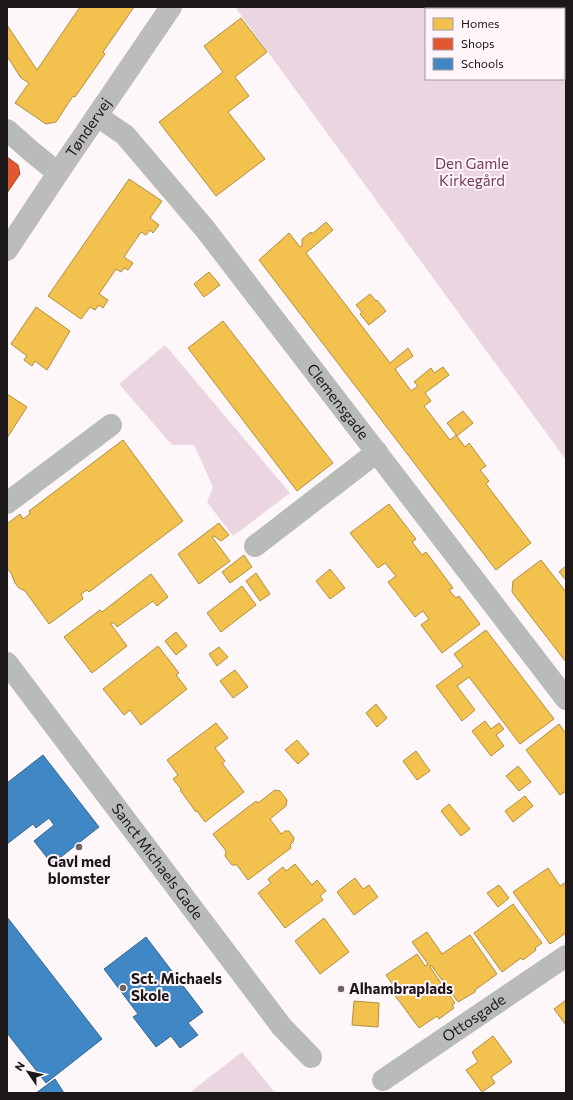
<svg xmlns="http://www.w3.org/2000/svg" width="573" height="1100" font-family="Commissioner,sans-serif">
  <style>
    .green { fill: #ead5e0; fill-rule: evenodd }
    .homes { fill: #f2c14e; stroke: #b28e3e }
    .shops { fill: #e4572e; stroke: #a84428 }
    .schools { fill: #3f88c5; stroke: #346691 }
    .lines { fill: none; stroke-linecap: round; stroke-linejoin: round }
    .minor { stroke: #b8bbb8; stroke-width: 22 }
    .major { stroke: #bcbdba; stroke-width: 22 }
    .poi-dot { fill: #6b6568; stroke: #fff5fa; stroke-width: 1.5 }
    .labels { text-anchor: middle; stroke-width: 4; stroke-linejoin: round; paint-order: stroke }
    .street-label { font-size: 15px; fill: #1c1719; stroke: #fff5fa }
    .park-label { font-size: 15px; fill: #78375d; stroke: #fff5fa }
    .poi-label { font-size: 15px; font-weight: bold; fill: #1c1719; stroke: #fff5fa; text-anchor: start }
  </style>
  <rect width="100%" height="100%" fill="#fdf7fa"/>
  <!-- green -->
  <g class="green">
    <path d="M235 7H566V460ZM426 9H564V79H426Z"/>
    <path d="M165 345 290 493 233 536 207 502 213 487 194 445H172L119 384Z"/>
    <path d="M242 1052 275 1093H189Z"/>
  </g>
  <!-- homes -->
  <g class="homes">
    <path d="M80 7H134L103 52 105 54 75 97 73 96 56 122 46 124 15 103 29 83 21 78 7 56V25L37 70Z"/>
    <path d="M241 18 267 52 235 77 249 96 228 112 265 159 216 196 159 122 223 72 204 46Z"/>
    <path d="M129 179 162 201 150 218 159 225 153 233 150 230 146 235 141 232 124 257 133 263 128 270 124 268 121 272 116 269 99 294 108 300 103 308 99 305 95 310 90 307 81 319 48 296Z"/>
    <path d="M326 222 333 230 306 253 390 363 408 348 413 356 395 369 411 391 418 386 414 382 431 368 434 373 443 367 449 375 425 393 431 401 424 406 450 440 456 435 465 447 469 443 486 466 480 470 489 481 486 484 531 543 496 570 259 260 289 233 300 247 302 246V239L311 232 312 234Z"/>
    <path d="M209 272 220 285 204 297 194 284Z"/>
    <path d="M370 294 376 301 377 300 386 311 369 325 360 314 362 312 356 305Z"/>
    <path d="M36 307 70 331 47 370 35 361 32 366 24 360 27 356 11 344Z"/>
    <path d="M223 321 333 463 297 491 188 348Z"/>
    <path d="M7 394 27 407 7 438Z"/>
    <path d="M463 411 473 423 457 436 447 423Z"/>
    <path d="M123 440 183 521 89 592 87 590 81 594 83 599 49 624 25 591 19 588 15 583 11 573 7 568V524L20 514 23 519 30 514 29 511Z"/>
    <path d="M389 504 416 539 412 542 422 555 426 552 453 588 449 590 456 598 459 596 480 624 442 653 421 625 429 619 423 611 415 617 388 582 396 576 385 563 378 568 350 533Z"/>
    <path d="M219 523 229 535 221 541 214 536 212 537 230 561 199 584 178 554Z"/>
    <path d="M244 555 252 567 230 583 222 572Z"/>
    <path d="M541 560 566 592V662L512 592 513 581Z"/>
    <path d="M566 566V580L559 572Z"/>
    <path d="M330 569 345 588 330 599 316 581Z"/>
    <path d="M256 573 270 594 260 601 246 581Z"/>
    <path d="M151 574 168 597 157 606 153 601 117 627 114 623H110L127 646 92 673 64 637 100 610 102 612Z"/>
    <path d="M242 586 256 605 221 632 207 613Z"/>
    <path d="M486 630 554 719 520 744 469 677 457 686 475 710 462 721 436 686 463 666 454 654Z"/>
    <path d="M176 632 187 646 176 655 165 641Z"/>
    <path d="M158 646 179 673 176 675 187 689 141 725 130 710 124 715 103 689Z"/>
    <path d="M219 647 228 657 217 666 209 654Z"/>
    <path d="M235 670 248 687 233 698 220 681Z"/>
    <path d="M376 704 387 718 377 727 366 713Z"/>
    <path d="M485 721 491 729 499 723 504 729 496 735 504 746 491 756 472 731Z"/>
    <path d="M216 723 228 738 215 748 225 761 222 763 244 792 205 822 197 811 196 812 180 790 181 789 173 779 178 775 167 760Z"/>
    <path d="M559 724 566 734V791L560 795 526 750Z"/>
    <path d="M297 740 309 754 298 764 285 750Z"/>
    <path d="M416 751 430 771 417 780 403 761Z"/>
    <path d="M518 766 531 782 519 791 506 776Z"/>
    <path d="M275 790 280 791 287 800 286 806 270 819 281 834 285 831H289L294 838 293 842 290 845 291 848 248 880 237 865H232L225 856 226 851 213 834 256 801 258 803Z"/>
    <path d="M525 796 533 806 513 822 505 811Z"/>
    <path d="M449 804 470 829 461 836 441 811Z"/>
    <path d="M295 864 312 885 317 880 326 891 320 896 323 900 285 928 258 893 271 883 268 879 283 867 286 871Z"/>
    <path d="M548 868 560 886 566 882V933L550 944 513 892Z"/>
    <path d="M355 878 363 889 369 885 378 897 354 915 337 892Z"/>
    <path d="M499 885 509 898 498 907 487 893Z"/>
    <path d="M513 904 542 943 535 948 536 950 523 960 521 958 502 972 474 933Z"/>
    <path d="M324 918 349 952 320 974 295 941Z"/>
    <path d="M427 932 442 954 470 935 497 974 475 990V992L458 1002 431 965 430 967 455 1003 452 1005 454 1008 439 1019 437 1016 419 1028 391 990 395 988 386 975 417 954 425 966 428 964 412 942Z"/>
    <path d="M566 1000V1025L554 1009Z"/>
    <path d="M354 1001 379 1003 378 1027 352 1025Z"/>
    <path d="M493 1036 512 1062 491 1077 495 1083 482 1092 466 1070 478 1062 472 1052Z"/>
  </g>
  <!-- shops -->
  <path class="shops" d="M7 157 18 165 20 174 7 193Z"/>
  <!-- schools -->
  <g class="schools">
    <path d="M43 755 99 827 52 864 34 841 54 825 49 818 36 828 33 824 7 844V783Z"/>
    <path d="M7 917 102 1039 46 1083 7 1033Z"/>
    <path d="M146 937 203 1012 188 1023 198 1035 180 1048 171 1036 156 1047 133 1017 138 1014 104 969Z"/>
    <path d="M55 1079 64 1093H36Z"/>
  </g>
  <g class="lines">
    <!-- minor -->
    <g class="minor">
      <path id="s1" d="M97 116 125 135 205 229 566 699"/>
      <path d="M7 130 32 152 58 173"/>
      <path d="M7 503 111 425"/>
      <path d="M255 546 377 452"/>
      <path id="s2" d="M7 663 282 1027 311 1057"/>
      <path id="s3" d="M383 1080 566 956"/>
    </g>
    <!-- major -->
    <path class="major" id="s4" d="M7 250 58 173 171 7"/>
  </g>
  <!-- markers -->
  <g class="poi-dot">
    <circle cx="79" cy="847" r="4"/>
    <circle cx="123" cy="988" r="4"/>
    <circle cx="341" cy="989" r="4"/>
  </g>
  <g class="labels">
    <!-- street labels -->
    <g class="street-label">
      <text dy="5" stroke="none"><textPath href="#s4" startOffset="147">Tøndervej</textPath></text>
      <text dy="5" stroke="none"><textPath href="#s1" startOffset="375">Clemensgade</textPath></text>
      <text dy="5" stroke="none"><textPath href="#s2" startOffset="249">Sanct Michaels Gade</textPath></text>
      <text dy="5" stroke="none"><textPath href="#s3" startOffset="110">Ottosgade</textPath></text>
    </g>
    <!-- park labels -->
    <g class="park-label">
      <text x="472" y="169">Den Gamle<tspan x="472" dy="17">Kirkegård</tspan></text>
    </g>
    <!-- poi labels -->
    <g class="poi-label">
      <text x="79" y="867" text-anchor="middle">Gavl med<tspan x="79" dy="17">blomster</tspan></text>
      <text x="131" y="984">Sct. Michaels<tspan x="131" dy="17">Skole</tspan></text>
      <text x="349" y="994">Alhambraplads</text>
    </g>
  </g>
  <!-- border -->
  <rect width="573" height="1100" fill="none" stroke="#1c1719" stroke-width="16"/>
  <!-- legend -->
  <rect x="425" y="8" width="140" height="72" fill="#fff5fa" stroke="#a49ca0"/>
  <rect x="433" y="18" width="20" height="12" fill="#f2c14e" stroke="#a49ca0"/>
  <text x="461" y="28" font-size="12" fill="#1c1719">Homes</text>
  <rect x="433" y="38" width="20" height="12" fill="#e4572e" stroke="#a49ca0"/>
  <text x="461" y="48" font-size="12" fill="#1c1719">Shops</text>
  <rect x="433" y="58" width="20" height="12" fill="#3f88c5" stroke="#a49ca0"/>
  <text x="461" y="68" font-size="12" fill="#1c1719">Schools</text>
  <!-- north arrow -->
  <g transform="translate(28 1072) rotate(304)" stroke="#fff5fa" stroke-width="3" paint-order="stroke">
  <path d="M0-3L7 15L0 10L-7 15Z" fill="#1c1719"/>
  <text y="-6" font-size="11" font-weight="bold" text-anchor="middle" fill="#1c1719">N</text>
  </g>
</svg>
